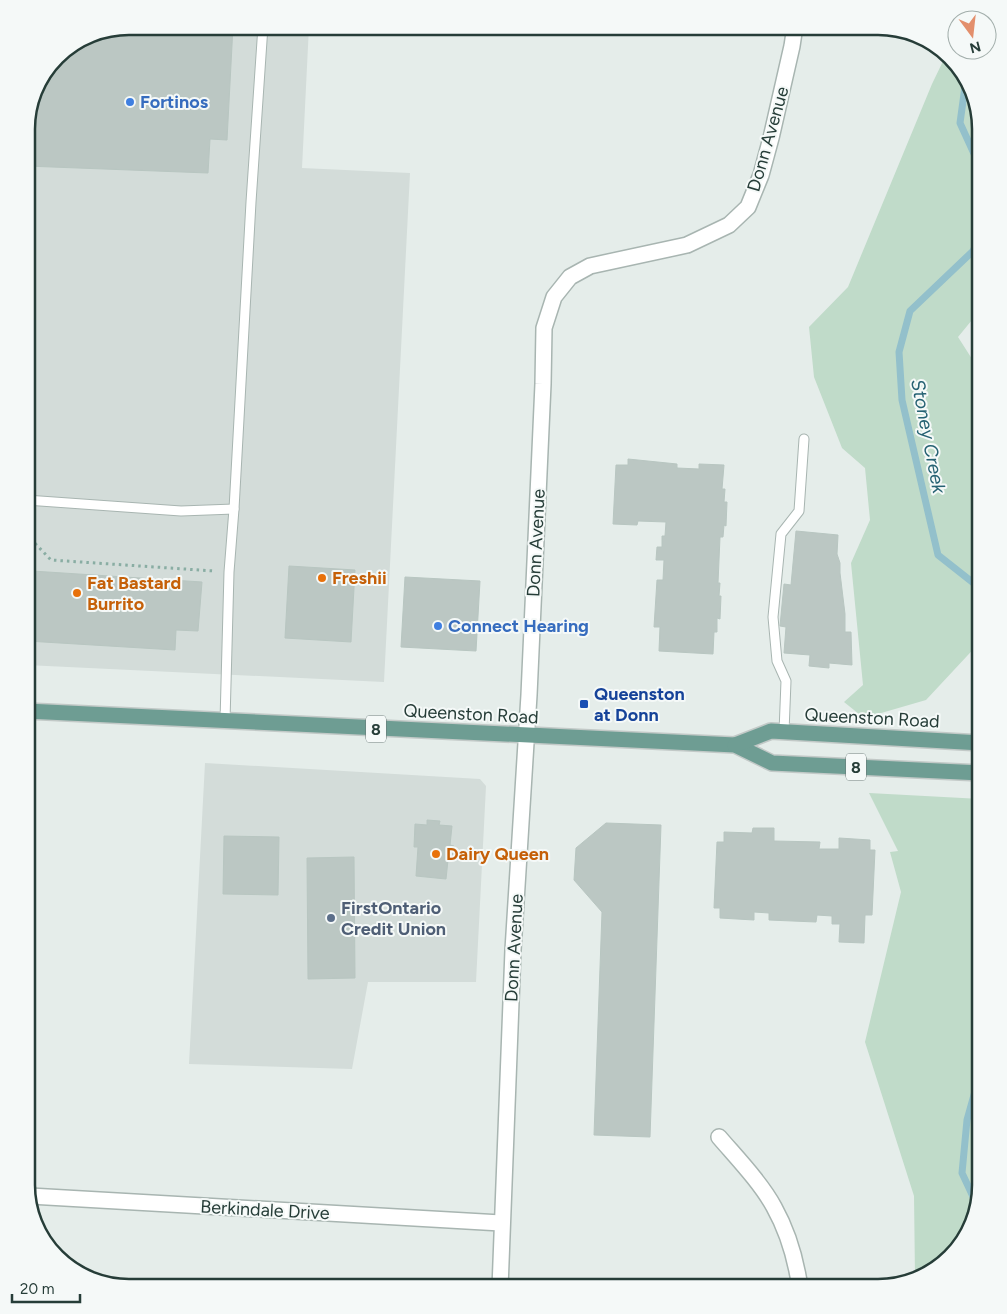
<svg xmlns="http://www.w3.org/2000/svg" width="1007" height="1314" font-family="Figtree,sans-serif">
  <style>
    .built { fill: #d3dcd9 }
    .green { fill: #c0dbc9 }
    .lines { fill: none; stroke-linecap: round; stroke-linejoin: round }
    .stream { stroke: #93c0cb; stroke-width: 7 }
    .building { fill: #bbc7c3; stroke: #b8c6c1 }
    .service-casing { stroke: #a8b5b1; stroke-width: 11 }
    .minor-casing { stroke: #a8b5b1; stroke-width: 18 }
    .primary-casing { stroke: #c2c9c7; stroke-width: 18 }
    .path { stroke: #89ada3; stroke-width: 3; stroke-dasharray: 2.5 4; stroke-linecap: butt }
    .service { stroke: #fff; stroke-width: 9 }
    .minor { stroke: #fff; stroke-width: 15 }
    .primary { stroke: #6e9d93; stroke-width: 15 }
    .shop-dot { fill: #3f7fe0; stroke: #f5f9f8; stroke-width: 2 }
    .food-dot { fill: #e8710a; stroke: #f5f9f8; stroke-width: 2 }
    .transit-dot { fill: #1a4fb4; stroke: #f5f9f8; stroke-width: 2 }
    .service-dot { fill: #5c6f8a; stroke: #f5f9f8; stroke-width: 2 }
    .labels { text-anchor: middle; stroke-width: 4; stroke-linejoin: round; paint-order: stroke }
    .shield { fill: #f5f9f8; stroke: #647572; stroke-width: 1 }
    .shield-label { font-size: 16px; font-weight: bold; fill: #263d38 }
    .shop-label { font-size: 18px; font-weight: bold; fill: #366cbe; stroke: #f5f9f8; text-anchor: start }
    .street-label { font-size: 18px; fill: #263d38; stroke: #f5f9f8 }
    .food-label { font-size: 18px; font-weight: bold; fill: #c56008; stroke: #f5f9f8; text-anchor: start }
    .transit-label { font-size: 18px; font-weight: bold; fill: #164399; stroke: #f5f9f8; text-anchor: start }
    .service-label { font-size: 18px; font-weight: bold; fill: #4e5e75; stroke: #f5f9f8; text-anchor: start }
    .water-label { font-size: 19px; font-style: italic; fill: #266273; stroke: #f5f9f8 }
    .rim { fill: none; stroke: #263d38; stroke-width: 2.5 }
  </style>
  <rect width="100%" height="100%" fill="#e5edea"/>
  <!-- built -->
  <g class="built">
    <path d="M129 26H309L302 168 410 173 384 682 26 665V122L37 83 61 52 90 34Z"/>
    <path d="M205 763 480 779 486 786 476 982H368L352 1069 189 1064Z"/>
  </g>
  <!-- green -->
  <g class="green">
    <path d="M946 55 964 72 981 129V309L958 337 981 373V641L926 700 864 718 844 702 863 685 851 563 870 520 865 468 842 448 814 377 809 327 848 287 932 84Z"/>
    <path d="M869 793 981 799V1186L967 1236 935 1271 915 1277 914 1196 865 1042 901 892 890 852 898 851Z"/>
  </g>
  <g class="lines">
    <!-- stream -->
    <g class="stream">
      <path d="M966 79 960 123 981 169"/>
      <path d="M981 591 976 585 938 555 902 400 899 352 910 311 973 251 981 236"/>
      <path d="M976 1203 962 1173 967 1120 981 1070"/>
    </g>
  </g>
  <!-- building -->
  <g class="building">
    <path d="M129 26H233L227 140 210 139 208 173 26 166V122L37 83 61 52 90 34Z"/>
    <path d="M628 459 677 464V468L699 469V464L724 465 722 489H725L724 502H727L726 526 724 525 723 537H720L718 583H720L719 596H721L720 619 717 618V632H714L713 654 659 651 660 627H654L657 580H663L664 560H656L657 547H662V536H665L666 522 638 521 637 525 613 524 616 465H628Z"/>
    <path d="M796 531 838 535 837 554 840 563V573L845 614V632H851L852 665 829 663V668L809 666 810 655 784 653 786 627 780 626 784 584 791 585Z"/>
    <path d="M289 566 355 570 351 642 285 638Z"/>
    <path d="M32 571 202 582 198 631 176 630 175 650 27 641Z"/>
    <path d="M405 577 480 581 476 651 401 647Z"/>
    <path d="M427 820 440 821 439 825 452 826 450 845 454 846 453 860H448L446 879 416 876 418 847H414L415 824 427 825Z"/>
    <path d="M606 823 661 825 650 1137 594 1135 602 912 574 880 576 848Z"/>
    <path d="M753 828H774V841L820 842 819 849H839V838L870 840V850H875L872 915H865L864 943 839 942 840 924H832V916L817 915 816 922 769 920V913L754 912V920L720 918V908H714L717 842H724V832L752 833Z"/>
    <path d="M224 836 279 837 278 895 223 894Z"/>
    <path d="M354 857 355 978 308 979 307 858Z"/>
  </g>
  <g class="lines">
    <!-- service casing -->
    <g class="service-casing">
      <g id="service">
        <path d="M26 500 181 511 234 509"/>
        <path d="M225 721 229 572 234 509 251 202 263 26"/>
        <path d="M784 732 786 681 777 661 773 617 781 534 799 511 804 439"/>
      </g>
    </g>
    <!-- minor casing -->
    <g class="minor-casing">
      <g id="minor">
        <path d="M719 1137C737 1158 761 1183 774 1207 788 1232 796 1260 800 1288"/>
        <path d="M30 1196 501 1223"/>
        <path d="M500 1288 513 950 529 695 543 384 544 328 554 297 570 277 590 266 687 245 729 225 748 207 761 175 771 138 792 46 795 26"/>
      </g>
    </g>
    <!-- primary casing -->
    <g class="primary-casing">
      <g id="primary">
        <path d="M26 711 735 745 772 763 981 773"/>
        <path d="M735 745 771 731 981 743"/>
      </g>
    </g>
    <!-- path -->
    <path class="path" d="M26 534 51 560 214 571"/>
    <!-- service -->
    <use href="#service" class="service"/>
    <!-- minor -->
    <use href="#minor" class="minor"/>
    <!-- primary -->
    <use href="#primary" class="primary"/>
  </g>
  <!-- markers -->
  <g class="shop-dot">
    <circle cx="130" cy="102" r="5"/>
    <circle cx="438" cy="626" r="5"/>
  </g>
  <g class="food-dot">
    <circle cx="322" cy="578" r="5"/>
    <circle cx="77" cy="593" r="5"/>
    <circle cx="436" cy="854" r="5"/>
  </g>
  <rect class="transit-dot" x="579" y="699" width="10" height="10" rx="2.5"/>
  <circle class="service-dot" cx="331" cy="918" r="5"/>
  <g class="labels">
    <!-- shield labels -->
    <g class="shield">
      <rect x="366" y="715.5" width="20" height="27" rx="4"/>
      <rect x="846" y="753.5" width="20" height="27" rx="4"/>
    </g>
    <g class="shield-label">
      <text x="376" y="735">8</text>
      <text x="856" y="773">8</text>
    </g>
    <!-- shop labels -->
    <g class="shop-label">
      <text x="140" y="108">Fortinos</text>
      <text x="448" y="632">Connect Hearing</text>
    </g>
    <!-- street labels -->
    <g class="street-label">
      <text transform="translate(768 139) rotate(-74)" y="6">Donn Avenue</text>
      <text transform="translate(536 543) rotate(-87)" y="6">Donn Avenue</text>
      <text transform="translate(471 714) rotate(3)" y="6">Queenston Road</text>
      <text transform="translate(872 718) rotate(3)" y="6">Queenston Road</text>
      <text transform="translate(514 948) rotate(-87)" y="6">Donn Avenue</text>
      <text transform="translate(265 1210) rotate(3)" y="6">Berkindale Drive</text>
    </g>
    <!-- food labels -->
    <g class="food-label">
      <text x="332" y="584">Freshii</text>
      <text x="87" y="589">Fat Bastard<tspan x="87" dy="21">Burrito</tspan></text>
      <text x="446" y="860">Dairy Queen</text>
    </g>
    <!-- transit labels -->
    <g class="transit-label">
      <text x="594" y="700">Queenston<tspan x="594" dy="21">at Donn</tspan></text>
    </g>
    <!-- service labels -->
    <g class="service-label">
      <text x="341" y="914">FirstOntario<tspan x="341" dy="21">Credit Union</tspan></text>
    </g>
    <!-- water labels -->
    <g class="water-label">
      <text transform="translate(929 436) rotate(79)" y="7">Stoney Creek</text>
    </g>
  </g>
  <!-- crop -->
  <path d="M0 0H1007V1314H0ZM129 35H878A94 94 0 0 1 972 129V1185A94 94 0 0 1 878 1279H129A94 94 0 0 1 35 1185V129A94 94 0 0 1 129 35Z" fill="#f5f9f8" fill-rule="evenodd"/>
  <path class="rim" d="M129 35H878A94 94 0 0 1 972 129V1185A94 94 0 0 1 878 1279H129A94 94 0 0 1 35 1185V129A94 94 0 0 1 129 35Z"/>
  <!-- north arrow -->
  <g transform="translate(972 35) rotate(165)"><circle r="24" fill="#f5f9f8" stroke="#a2aeab"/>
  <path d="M0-4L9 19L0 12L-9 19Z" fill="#e38f6c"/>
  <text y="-8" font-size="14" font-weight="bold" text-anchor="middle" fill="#263d38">N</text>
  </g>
  <!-- scale -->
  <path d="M12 1294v8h68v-8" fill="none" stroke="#263d38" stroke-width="2.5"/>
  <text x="20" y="1294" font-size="15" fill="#263d38" stroke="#f5f9f8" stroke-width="4" paint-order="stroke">20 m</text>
</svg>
